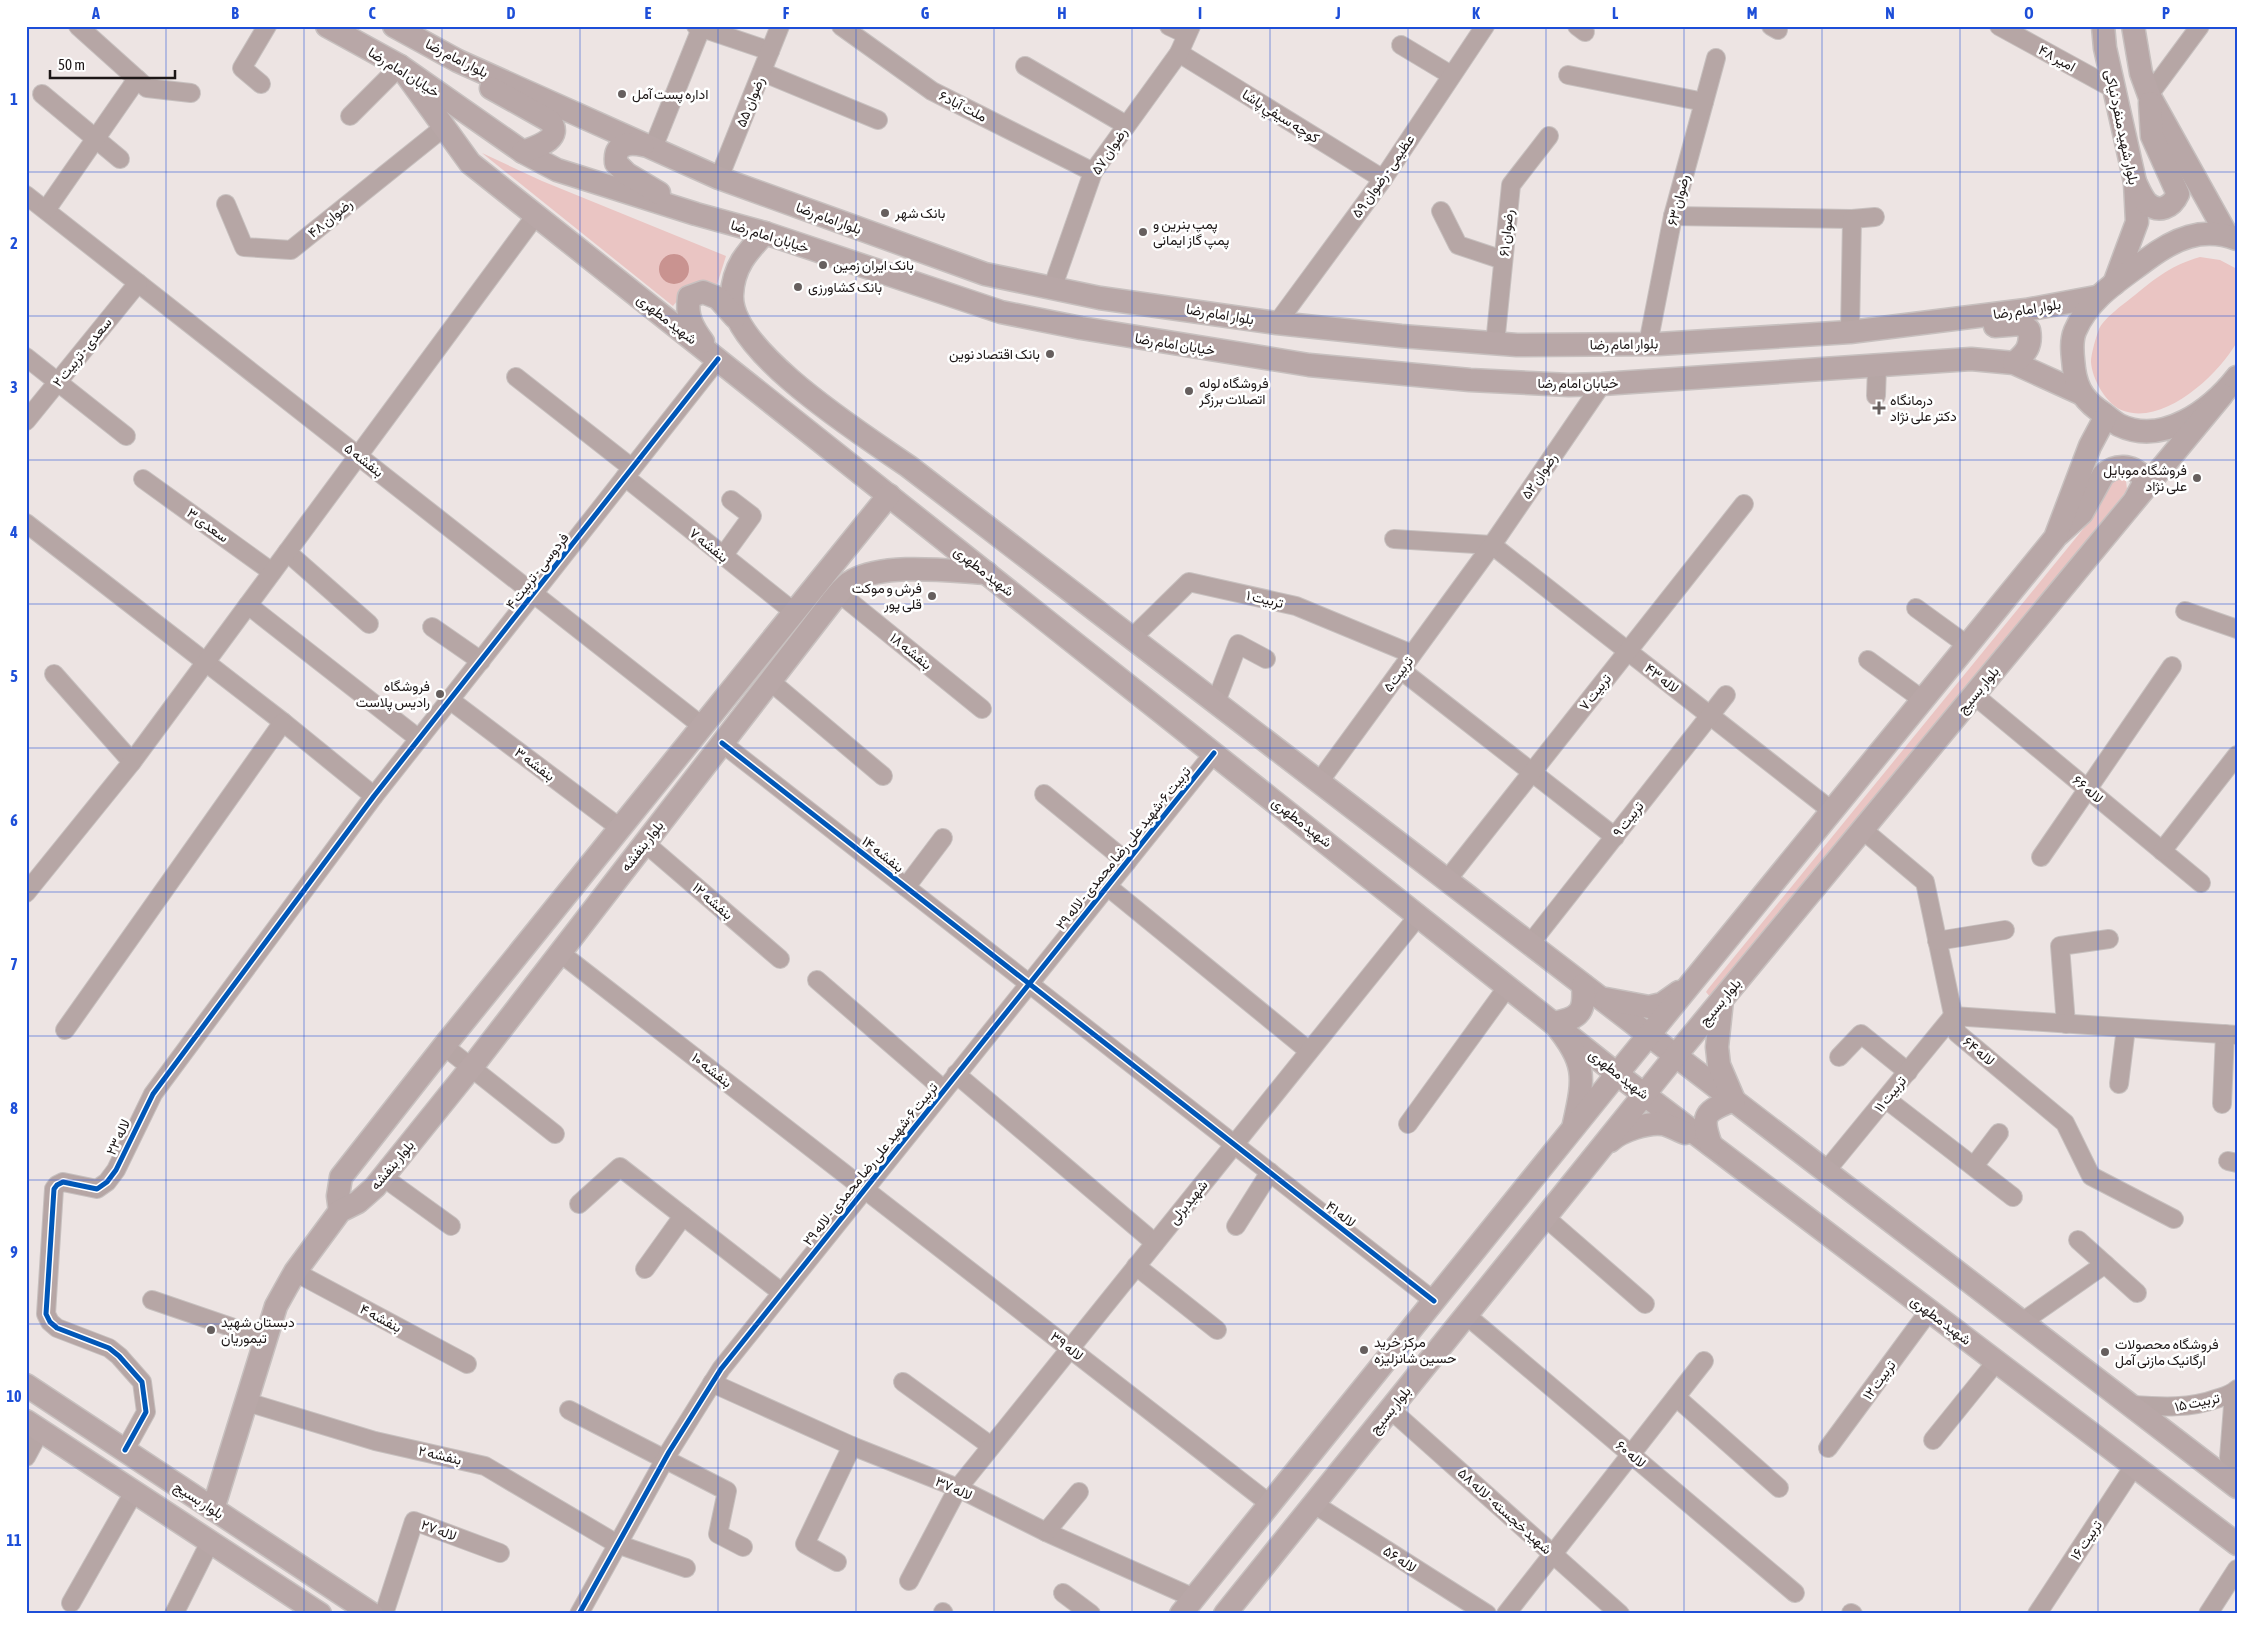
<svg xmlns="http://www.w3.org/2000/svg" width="2263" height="1640" font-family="'Asap Condensed',Vazirmatn,sans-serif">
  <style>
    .green { fill: #eac5c3 }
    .water { fill: #c99390 }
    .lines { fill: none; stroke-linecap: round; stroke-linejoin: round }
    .minor-casing { stroke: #c7c0bf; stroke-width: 20 }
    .major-casing { stroke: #c7c0bf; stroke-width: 25 }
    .minor { stroke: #b6a6a5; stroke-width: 18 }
    .major { stroke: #b8a7a7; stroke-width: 22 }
    .cycleway-casing { stroke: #fff; stroke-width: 8 }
    .cycleway { stroke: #0057b8; stroke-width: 5 }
    .grid { fill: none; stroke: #1d4ed8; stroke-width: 1; stroke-opacity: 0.55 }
    .poi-dot { fill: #665f5e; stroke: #fff; stroke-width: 2 }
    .labels { text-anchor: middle; stroke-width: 5; stroke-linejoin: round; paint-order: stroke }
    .street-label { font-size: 14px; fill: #1d1717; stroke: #fff }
    .poi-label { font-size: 14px; fill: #1d1717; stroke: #fff; text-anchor: start }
    .neatline { fill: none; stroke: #1d4ed8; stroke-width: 2 }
    .grid-label { font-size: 16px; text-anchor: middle; font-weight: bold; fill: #1d4ed8 }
  </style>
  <rect width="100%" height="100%" fill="#ede4e3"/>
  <!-- green -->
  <g class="green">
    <path d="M482 153 542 181 726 256 715 291H685L673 306Z"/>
    <path d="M2200 257 2220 260 2237 269V342C2218 375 2165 425 2124 411 2107 406 2092 379 2091 362 2091 354 2096 337 2099 329 2104 318 2125 303 2135 295 2157 277 2172 265 2200 257Z"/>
    <path d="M2123 479 2126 481 2127 489 2124 494 1719 995 1711 998 1706 992 1708 989 2088 523 2111 482Z"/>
  </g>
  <!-- water -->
  <circle class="water" cx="674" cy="269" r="15"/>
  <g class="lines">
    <!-- minor casing -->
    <g class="minor-casing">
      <g id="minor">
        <path d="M78 26 147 88 191 93"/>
        <path d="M696 26 770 51"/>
        <path d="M841 26 932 91 1093 172"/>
        <path d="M1169 26 1186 34"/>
        <path d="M1577 26 1585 32"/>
        <path d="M1771 26 1778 30"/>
        <path d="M1999 26 2114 89"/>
        <path d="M1401 45 1451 75"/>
        <path d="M1179 53 1383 179"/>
        <path d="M1025 66 1126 125"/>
        <path d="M762 72 878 120"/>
        <path d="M1568 75 1704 102"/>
        <path d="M261 84 242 68 267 26"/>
        <path d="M42 94 120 159"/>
        <path d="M2149 95 2200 26"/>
        <path d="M350 116 400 66"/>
        <path d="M653 148 702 26"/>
        <path d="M719 178 780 26"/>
        <path d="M26 195 702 726"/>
        <path d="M226 204 244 247 291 250 443 128"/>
        <path d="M46 210 137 79"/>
        <path d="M1441 211 1458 245 1503 260"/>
        <path d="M1673 216 1852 219 1875 217"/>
        <path d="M1052 289 1093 172 1179 53 1191 26"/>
        <path d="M1277 323 1383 179 1485 26"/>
        <path d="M1850 332 1852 219"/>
        <path d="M1495 344 1511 185 1549 136"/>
        <path d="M1648 344 1673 216 1716 58"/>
        <path d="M26 357 126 436"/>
        <path d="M516 377 632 468"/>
        <path d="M1876 396 1877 367"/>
        <path d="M26 421 138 283"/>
        <path d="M625 477 794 612"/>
        <path d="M143 479 272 572"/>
        <path d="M26 523 283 722 374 796"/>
        <path d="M1394 539 1492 545 1832 811"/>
        <path d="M287 552 369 624"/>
        <path d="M723 556 752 516 731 500"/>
        <path d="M839 593 982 709"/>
        <path d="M248 605 419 739"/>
        <path d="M1916 608 1967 645"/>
        <path d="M2185 611 2237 629"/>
        <path d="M432 627 481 661"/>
        <path d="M1132 638 1189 582 1296 606 1412 654"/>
        <path d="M1868 660 1923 700"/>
        <path d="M1401 670 1615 837"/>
        <path d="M54 674 132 762"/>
        <path d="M770 681 883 776"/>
        <path d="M1974 695 2201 883"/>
        <path d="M450 700 620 828"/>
        <path d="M1216 702 1238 644 1266 659"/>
        <path d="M722 743 1434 1301"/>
        <path d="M1319 782 1492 545 1602 384"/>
        <path d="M1044 794 1127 862"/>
        <path d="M1863 830 1925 882 1957 1033 2065 1123 2091 1176 2174 1219"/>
        <path d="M645 843 780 959"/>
        <path d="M2162 851 2237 755"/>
        <path d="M2041 857 2172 666"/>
        <path d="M1447 880 1744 504"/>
        <path d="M1107 886 1309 1051"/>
        <path d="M906 887 943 838"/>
        <path d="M26 893 132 762 536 215"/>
        <path d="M1937 941 2005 930"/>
        <path d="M1530 944 1726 695"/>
        <path d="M559 952 1270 1504"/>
        <path d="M817 980 943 1089"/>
        <path d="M2066 1024 2060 946 2109 939"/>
        <path d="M65 1030 283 722"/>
        <path d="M444 1046 555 1134"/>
        <path d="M1839 1057 1861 1034 1908 1072"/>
        <path d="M956 1074 1155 1243"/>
        <path d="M2119 1084 2126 1028"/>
        <path d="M1886 1099 2013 1197"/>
        <path d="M2222 1104 2225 1034"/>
        <path d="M1408 1124 1508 986"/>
        <path d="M2228 1161 2237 1163"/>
        <path d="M1974 1166 1999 1133"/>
        <path d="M1826 1171 1953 1016 2237 1035"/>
        <path d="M383 1177 451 1226"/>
        <path d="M579 1204 620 1167 781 1292"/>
        <path d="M1545 1217 1645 1304"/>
        <path d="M1236 1226 1270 1172"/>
        <path d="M2078 1240 2137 1293"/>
        <path d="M1136 1266 1217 1330"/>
        <path d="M645 1269 683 1216"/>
        <path d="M295 1272 467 1364"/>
        <path d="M152 1300 266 1339"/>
        <path d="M1466 1315 1795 1593"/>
        <path d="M2022 1322 2105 1264"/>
        <path d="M903 1382 991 1446"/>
        <path d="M712 1383 852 1446 958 1488 1046 1532 1194 1598"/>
        <path d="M2234 1393 2229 1458 2237 1481"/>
        <path d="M1676 1397 1779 1488"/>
        <path d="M247 1402 375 1441 485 1466 617 1544 686 1568"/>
        <path d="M2130 1405C2161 1407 2189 1409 2219 1398 2225 1396 2232 1394 2237 1389"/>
        <path d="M1390 1409 1620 1614"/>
        <path d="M569 1410 727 1491 718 1534 743 1547"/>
        <path d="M1933 1440 1996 1362"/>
        <path d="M1828 1448 1929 1311"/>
        <path d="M125 1450 146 1412 142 1382 119 1356 109 1348 57 1328 50 1322 46 1314 54 1189 57 1185 63 1182 97 1189 107 1182 116 1170 153 1094 374 796 718 359"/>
        <path d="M26 1457 40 1431"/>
        <path d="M1314 1504 1487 1614"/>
        <path d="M1046 1532 1079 1492"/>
        <path d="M837 1562 805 1544 852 1446"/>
        <path d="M909 1581 958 1488 1419 915"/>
        <path d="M1063 1593 1091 1614"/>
        <path d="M71 1603 134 1492"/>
        <path d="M943 1612 944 1614"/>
        <path d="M1851 1613 1853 1614"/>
        <path d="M174 1614 210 1542"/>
        <path d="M384 1614 414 1521 500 1553"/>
        <path d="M579 1614 669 1452 721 1369 1214 753"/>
        <path d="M1506 1614 1704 1361"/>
        <path d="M2037 1614 2134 1466"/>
        <path d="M2208 1614 2237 1569"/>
      </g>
    </g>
    <!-- major casing -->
    <g class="major-casing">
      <g id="major">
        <path d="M327 26 400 66 523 152 557 170 696 214 765 233 1001 312 1081 328 1309 365 1470 380 1569 385 1602 384 1971 359 2014 363 2080 393"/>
        <path d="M394 26 458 61 719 178 985 274 1100 298 1277 323 1401 336 1517 345 1659 344 1850 332 2026 310 2096 297"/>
        <path d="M2103 26 2105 48 2135 182 2137 222 2114 284"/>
        <path d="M2133 26 2141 73 2149 95 2227 235"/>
        <path d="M400 66 470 163 1617 1074 2237 1544"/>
        <path d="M491 88 550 121C564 139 536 147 523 152"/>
        <path d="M643 145C628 142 614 144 616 163L627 174 659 193"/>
        <path d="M2135 182C2138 188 2142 198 2147 203 2159 214 2172 207 2178 194L2152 136 2150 103"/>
        <path d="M765 233C747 252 733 267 732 295 729 351 865 436 908 466L2237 1487"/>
        <path d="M2237 239C2202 226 2174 239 2146 260 2118 281 2089 298 2075 331 2070 343 2073 357 2074 369 2077 391 2086 402 2104 414 2109 418 2114 422 2119 425 2163 446 2211 410 2237 377"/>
        <path d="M1995 326 2021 324 2029 330C2032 346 2026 353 2014 363"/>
        <path d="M703 342C692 327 686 316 689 297L703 292 718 298 735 317"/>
        <path d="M2059 534 2082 513 2103 475C2115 464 2132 464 2143 477V485L2136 498"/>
        <path d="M1606 999 1649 1007 1662 1004 1679 992"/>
        <path d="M1574 1124C1585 1075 1586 1063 1554 1023 1581 1018 1585 1011 1583 985"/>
        <path d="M1610 1141C1621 1131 1647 1122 1663 1124 1670 1126 1678 1130 1685 1133"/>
        <path d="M1711 1145C1700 1115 1705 1111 1734 1100L1719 1065 1717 1047 1722 1000"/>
        <path d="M340 1211 338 1196 341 1177 444 1046 889 495"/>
        <path d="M26 1385 372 1614"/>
        <path d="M26 1421 320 1614"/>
        <path d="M213 1509 276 1306 295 1272 340 1211 358 1202 375 1187 478 1059 833 600C838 594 845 584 852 581 886 562 949 571 987 573"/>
        <path d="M1181 1614 1617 1074 2055 538 2090 446 2106 416"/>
        <path d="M1225 1614 1676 1055 2222 395"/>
      </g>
    </g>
    <!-- minor -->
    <use href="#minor" class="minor"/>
    <!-- major -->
    <use href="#major" class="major"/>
    <!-- cycleway casing -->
    <g class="cycleway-casing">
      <g id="cycleway">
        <path d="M722 743 1434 1301"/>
        <path d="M125 1450 146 1412 142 1382 119 1356 109 1348 57 1328 50 1322 46 1314 54 1189 57 1185 63 1182 97 1189 107 1182 116 1170 153 1094 374 796 718 359"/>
        <path d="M579 1614 669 1452 721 1369 1214 753"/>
      </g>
    </g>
    <!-- cycleway -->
    <use href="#cycleway" class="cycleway"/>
  </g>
  <!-- grid -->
  <path class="grid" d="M166 26V1614M304 26V1614M442 26V1614M580 26V1614M718 26V1614M856 26V1614M994 26V1614M1132 26V1614M1270 26V1614M1408 26V1614M1546 26V1614M1684 26V1614M1822 26V1614M1960 26V1614M2098 26V1614M26 172H2237M26 316H2237M26 460H2237M26 604H2237M26 748H2237M26 892H2237M26 1036H2237M26 1180H2237M26 1324H2237M26 1468H2237"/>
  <!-- markers -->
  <g class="poi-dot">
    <circle cx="622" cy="94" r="5"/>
    <circle cx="885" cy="213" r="5"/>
    <circle cx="1143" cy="232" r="5"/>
    <circle cx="823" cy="265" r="5"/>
    <circle cx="798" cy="287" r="5"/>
    <circle cx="1050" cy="354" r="5"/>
    <circle cx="1189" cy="391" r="5"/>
    <path d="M1876.5 400.5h5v5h5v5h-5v5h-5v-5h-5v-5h5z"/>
    <circle cx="2197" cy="478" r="5"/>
    <circle cx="932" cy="596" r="5"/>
    <circle cx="440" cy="694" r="5"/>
    <circle cx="211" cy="1330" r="5"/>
    <circle cx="1364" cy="1350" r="5"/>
    <circle cx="2105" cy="1352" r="5"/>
  </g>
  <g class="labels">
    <!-- street labels -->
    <g class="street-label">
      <text transform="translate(457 58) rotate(27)" y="5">بلوار امام رضا</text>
      <text transform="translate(2057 58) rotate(29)" y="5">امیر ۴۸</text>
      <text transform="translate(404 72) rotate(32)" y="5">خیابان امام رضا</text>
      <text transform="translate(750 102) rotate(-68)" y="5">رضوان ۵۵</text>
      <text transform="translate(963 106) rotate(27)" y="5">ملت آباد۶</text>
      <text transform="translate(1281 116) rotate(32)" y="5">كوچه سيفي پاشا</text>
      <text transform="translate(2122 127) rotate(78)" y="5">بلوار شهید منفرد نیاکی</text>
      <text transform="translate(1109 151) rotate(-57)" y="5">رضوان ۵۷</text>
      <text transform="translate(1383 176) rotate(-55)" y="5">عظیمی - رضوان ۵۹</text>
      <text transform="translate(1678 200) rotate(-76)" y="5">رضوان ۶۳</text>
      <text transform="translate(330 218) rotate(-39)" y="5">رضوان ۴۸</text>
      <text transform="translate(829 218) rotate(20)" y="5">بلوار امام رضا</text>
      <text transform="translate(1506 233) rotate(-84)" y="5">رضوان ۶۱</text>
      <text transform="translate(770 236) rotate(17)" y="5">خیابان امام رضا</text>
      <text transform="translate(2027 309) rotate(-9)" y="5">بلوار امام رضا</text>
      <text transform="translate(1220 314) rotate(9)" y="5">بلوار امام رضا</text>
      <text transform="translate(667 319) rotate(38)" y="5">شهید مطهری</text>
      <text transform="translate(1175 344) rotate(9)" y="5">خیابان امام رضا</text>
      <text transform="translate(1624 344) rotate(-1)" y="5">بلوار امام رضا</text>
      <text transform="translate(82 352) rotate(-51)" y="5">سعدی - تربیت ۲</text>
      <text x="1578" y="388">خیابان امام رضا</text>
      <text transform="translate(364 460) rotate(38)" y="5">بنفشه ۵</text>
      <text transform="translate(1539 476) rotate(-56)" y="5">رضوان ۵۲</text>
      <text transform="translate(208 525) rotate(36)" y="5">سعدی ۳</text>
      <text transform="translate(709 545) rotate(39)" y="5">بنفشه ۷</text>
      <text transform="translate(537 571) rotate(-52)" y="5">فردوسی - تربیت ۴</text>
      <text transform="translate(984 571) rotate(38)" y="5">شهید مطهری</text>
      <text transform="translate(1265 599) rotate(13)" y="5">تربیت ۱</text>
      <text transform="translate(911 651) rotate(39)" y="5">بنفشه ۱۸</text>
      <text transform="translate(1398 674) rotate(-54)" y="5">تربیت۵</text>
      <text transform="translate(1662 678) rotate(38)" y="5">لاله ۴۳</text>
      <text transform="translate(1978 690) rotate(-50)" y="5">بلوار بسیج</text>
      <text transform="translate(1595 692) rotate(-52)" y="5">تربیت ۷</text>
      <text transform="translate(535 764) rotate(37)" y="5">بنفشه ۳</text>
      <text transform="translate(2088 789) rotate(40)" y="5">لاله ۶۶</text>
      <text transform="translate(1628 819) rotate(-52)" y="5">تربیت ۹</text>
      <text transform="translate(1302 822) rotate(38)" y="5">شهید مطهری</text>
      <text transform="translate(642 846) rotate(-52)" y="5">بلوار بنفشه</text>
      <text transform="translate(1123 848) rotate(-51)" y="5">تربیت ۶-شهید علی رضا محمدی - لاله ۲۹</text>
      <text transform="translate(883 854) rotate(38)" y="5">بنفشه ۱۴</text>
      <text transform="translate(713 901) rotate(41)" y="5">بنفشه ۱۲</text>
      <text transform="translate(1720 1002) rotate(-50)" y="5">بلوار بسیج</text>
      <text transform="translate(1979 1051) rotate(40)" y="5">لاله ۶۴</text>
      <text transform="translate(712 1070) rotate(38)" y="5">بنفشه ۱۰</text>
      <text transform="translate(1619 1074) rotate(38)" y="5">شهید مطهری</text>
      <text transform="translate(1890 1094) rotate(-51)" y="5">تربیت ۱۱</text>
      <text transform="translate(118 1137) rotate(-65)" y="5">لاله ۲۳</text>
      <text transform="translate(870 1164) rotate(-51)" y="5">تربیت ۶-شهید علی رضا محمدی - لاله ۲۹</text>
      <text transform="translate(392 1165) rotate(-50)" y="5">بلوار بنفشه</text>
      <text transform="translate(1188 1202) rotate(-51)" y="5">شهیدبزلی</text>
      <text transform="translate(1341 1214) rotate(38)" y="5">لاله ۴۱</text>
      <text transform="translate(381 1318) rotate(28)" y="5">بنفشه ۴</text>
      <text transform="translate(1941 1320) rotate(37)" y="5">شهید مطهری</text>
      <text transform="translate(1067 1346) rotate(38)" y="5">لاله ۳۹</text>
      <text transform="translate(1879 1380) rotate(-54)" y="5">تربیت ۱۲</text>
      <text transform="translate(2197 1402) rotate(-12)" y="5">تربیت ۱۵</text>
      <text transform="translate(1390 1410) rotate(-51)" y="5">بلوار بسیج</text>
      <text transform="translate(1631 1454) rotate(40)" y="5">لاله ۶۰</text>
      <text transform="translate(440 1455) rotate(13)" y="5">بنفشه ۲</text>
      <text transform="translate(954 1488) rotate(24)" y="5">لاله ۳۷</text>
      <text transform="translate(199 1500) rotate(33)" y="5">بلوار بسیج</text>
      <text transform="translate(1505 1511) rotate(42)" y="5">شهید خجسته - لاله ۵۸</text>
      <text transform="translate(439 1530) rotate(20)" y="5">لاله ۲۷</text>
      <text transform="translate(2086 1540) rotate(-56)" y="5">تربیت ۱۶</text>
      <text transform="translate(1400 1559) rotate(33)" y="5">لاله ۵۶</text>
    </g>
    <!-- poi labels -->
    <g class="poi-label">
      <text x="632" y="99">اداره پست آمل</text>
      <text x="895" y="218">بانک شهر</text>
      <text x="1153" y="229">پمپ بنرین و<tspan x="1153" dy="16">پمپ گاز ایمانی</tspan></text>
      <text x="833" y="270">بانک ایران زمین</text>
      <text x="808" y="292">بانک کشاورزی</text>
      <text x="1040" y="359" text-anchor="end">بانک اقتصاد نوین</text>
      <text x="1199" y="388">فروشگاه لوله<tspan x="1199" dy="16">اتصلات برزگر</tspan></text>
      <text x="1890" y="405">درمانگاه<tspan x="1890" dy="16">دکتر علی نژاد</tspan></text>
      <text x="2187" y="475" text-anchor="end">فروشگاه موبایل<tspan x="2187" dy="16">علی نژاد</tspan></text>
      <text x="922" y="593" text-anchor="end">فرش و موکت<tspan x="922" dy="16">قلی پور</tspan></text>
      <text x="430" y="691" text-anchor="end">فروشگاه<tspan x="430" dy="16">رادیس پلاست</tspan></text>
      <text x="221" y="1327">دبستان شهید<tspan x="221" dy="16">تیموریان</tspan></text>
      <text x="1374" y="1347">مرکز خرید<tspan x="1374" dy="16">حسین شانزلیزه</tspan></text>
      <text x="2115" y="1349">فروشگاه محصولات<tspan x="2115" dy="16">ارگانیک مازنی آمل</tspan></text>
    </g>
  </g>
  <!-- border -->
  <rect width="2263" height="1640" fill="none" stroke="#ffffff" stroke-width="55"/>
  <!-- scale -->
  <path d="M50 70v8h125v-8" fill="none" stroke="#1d1717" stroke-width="2.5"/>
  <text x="58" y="70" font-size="15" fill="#1d1717" stroke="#ffffff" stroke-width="4" paint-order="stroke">50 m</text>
  <rect x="28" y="28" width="2208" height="1584" class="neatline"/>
  <g class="grid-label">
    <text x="96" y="19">A</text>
    <text x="235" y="19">B</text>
    <text x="372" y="19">C</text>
    <text x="511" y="19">D</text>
    <text x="648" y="19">E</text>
    <text x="786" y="19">F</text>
    <text x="925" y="19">G</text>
    <text x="1062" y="19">H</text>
    <text x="1200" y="19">I</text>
    <text x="1338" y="19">J</text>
    <text x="1476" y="19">K</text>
    <text x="1615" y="19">L</text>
    <text x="1752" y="19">M</text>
    <text x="1890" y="19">N</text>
    <text x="2029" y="19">O</text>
    <text x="2166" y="19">P</text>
    <text x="14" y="105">1</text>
    <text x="14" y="249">2</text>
    <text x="14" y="393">3</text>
    <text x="14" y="538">4</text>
    <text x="14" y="682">5</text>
    <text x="14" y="826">6</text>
    <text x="14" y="970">7</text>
    <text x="14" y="1114">8</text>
    <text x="14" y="1258">9</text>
    <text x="14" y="1402">10</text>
    <text x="14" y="1546">11</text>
  </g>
</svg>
